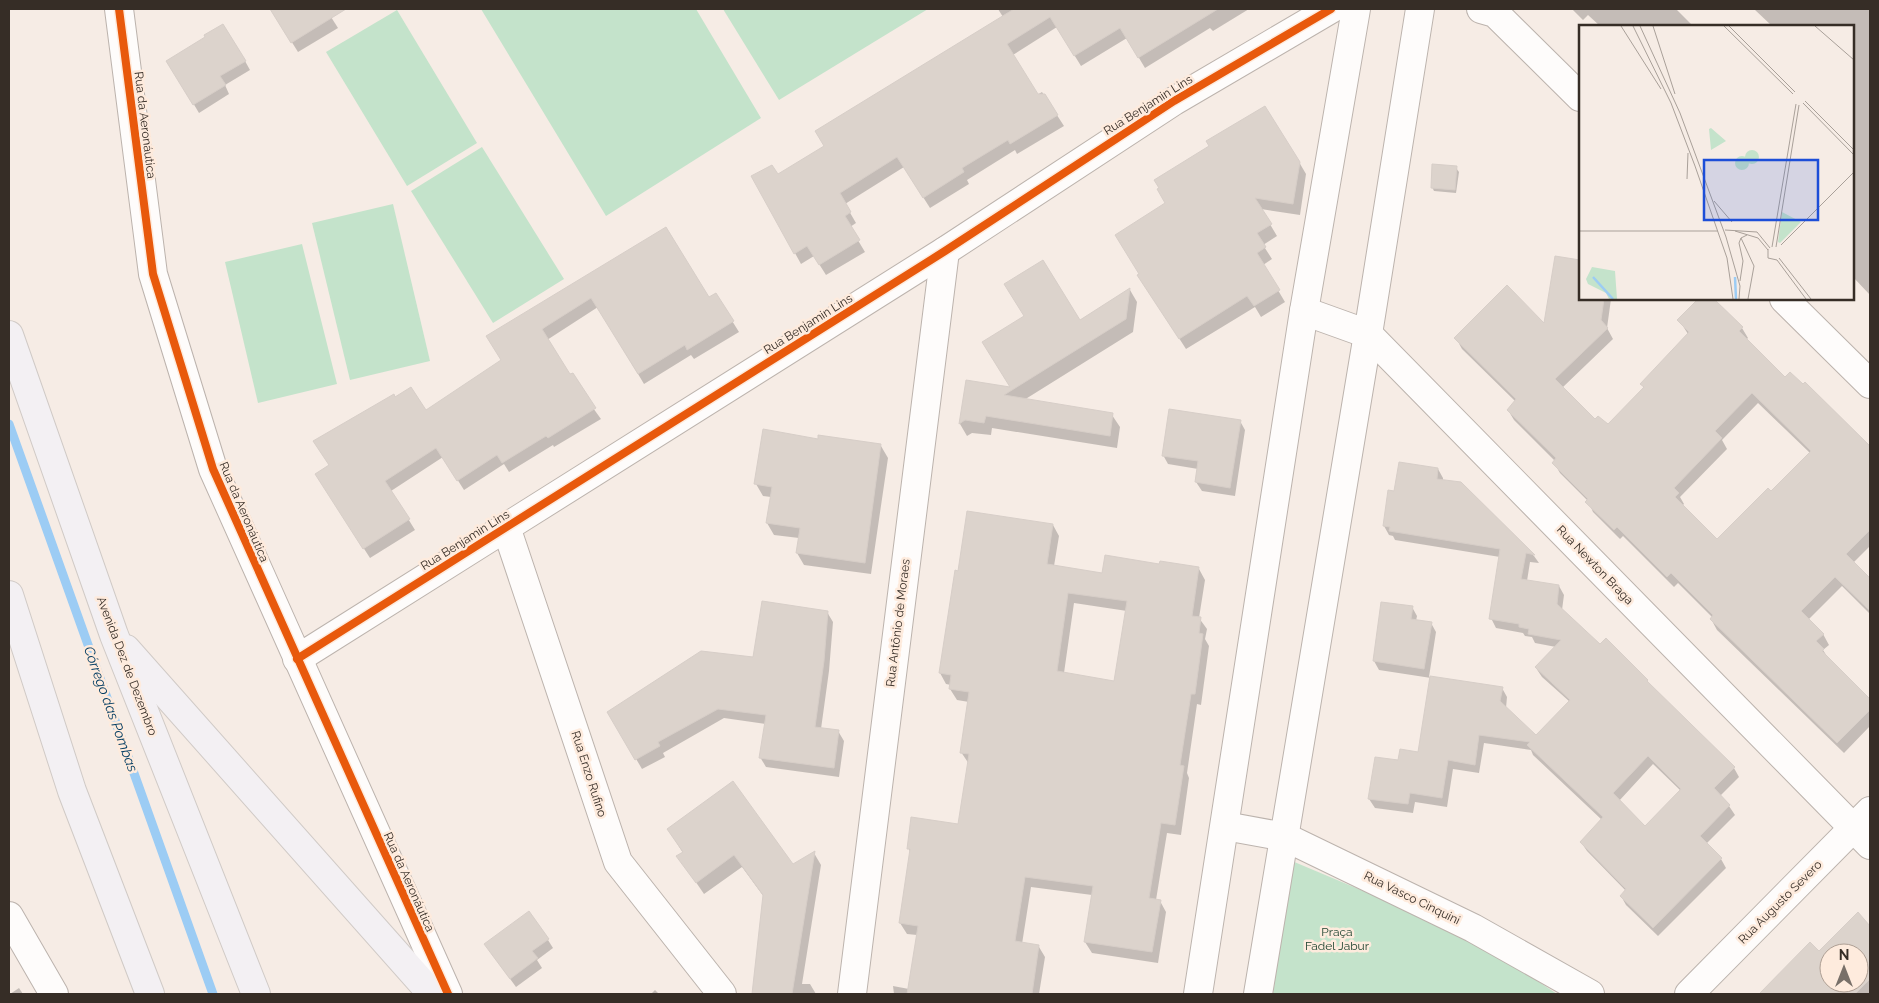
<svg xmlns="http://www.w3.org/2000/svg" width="1879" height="1003" font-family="Raleway,sans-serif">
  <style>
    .green { fill: #c4e3cb }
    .shadow { fill: #0003; fill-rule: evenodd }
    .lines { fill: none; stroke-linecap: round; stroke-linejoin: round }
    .stream { stroke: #9cccf4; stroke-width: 9 }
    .building { fill: #dcd3cc; stroke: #d7cec8; fill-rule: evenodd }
    .street-casing { stroke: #bcb3ad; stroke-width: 30 }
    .secondary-casing { stroke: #bcb3ad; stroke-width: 30 }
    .highway-casing { stroke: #d0cac6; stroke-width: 30 }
    .street { stroke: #fefcfb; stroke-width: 28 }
    .secondary { stroke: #fefcfb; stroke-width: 28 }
    .highway { stroke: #f3f0f3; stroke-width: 28 }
    .cycleway-casing { stroke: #feebdd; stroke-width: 11 }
    .cycleway { stroke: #e8590c; stroke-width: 8 }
    .labels { text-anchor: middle; stroke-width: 5; stroke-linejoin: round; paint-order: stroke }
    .street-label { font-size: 12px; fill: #362d26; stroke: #feebdd }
    .park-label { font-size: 12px; fill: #173e2a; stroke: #feebdd }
    .water-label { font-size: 14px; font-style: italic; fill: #033d63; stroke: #feebdd }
    .inset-river { fill: none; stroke: #9cccf4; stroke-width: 2.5 }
    .inset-road { fill: none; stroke: #a9a099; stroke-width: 1 }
    .view { fill: #1d4ed8; fill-opacity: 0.15; stroke: #1d4ed8; stroke-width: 2.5 }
    .inset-edge { fill: none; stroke: #362d26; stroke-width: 2.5 }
  </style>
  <rect width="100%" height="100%" fill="#f6ece5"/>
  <!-- green -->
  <g class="green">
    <path d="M481 9H696L761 118 606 216Z"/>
    <path d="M723 9H928L779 100Z"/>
    <path d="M397 10 477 143 407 186 326 52Z"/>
    <path d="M482 147 564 279 493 323 411 191Z"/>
    <path d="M393 204 430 361 350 380 312 223Z"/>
    <path d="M302 244 337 384 258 403 225 262Z"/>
    <path d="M1292 861 1468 935 1557 994H1273Z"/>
  </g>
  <!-- shadow -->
  <g class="shadow">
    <path d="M271 9H326L338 28 298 52Z"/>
    <path d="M998 9H1249L1213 31 1210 28 1145 68 1127 38 1081 66 1057 27 1013 55 1037 95 1042 92 1064 126 1017 154 1015 150 967 180 969 184 930 208 904 167 845 204 856 223 850 227 865 252 826 275 814 256 801 264 753 177 777 176 826 146 1003 17Z"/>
    <path d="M1572 9H1676L1693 26H1600L1588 15 1583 20Z"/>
    <path d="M1754 9H1870V295L1853 277V26H1772Z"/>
    <path d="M168 61H245L250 70 225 85 229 94 199 113Z"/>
    <path d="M1299 162 1306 174 1300 215 1261 209 1277 236 1263 245 1272 259 1263 265 1285 302 1261 317 1255 307 1186 349 1146 287Z"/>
    <path d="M1456 168 1459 172 1456 193 1434 191 1432 187Z"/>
    <path d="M666 228 709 299 716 295 739 332 694 359 691 355 644 384 598 307 547 340 570 376 601 419 554 447 553 445 509 472 504 464 464 490 443 457 391 491 415 530 370 558 323 485 330 466 395 398 426 411 503 361Z"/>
    <path d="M1556 257 1580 261V299H1611L1607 328 1613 339 1562 388 1595 421 1608 426 1644 389 1642 384 1688 334 1679 320 1700 299H1713L1742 328 1748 338 1746 340 1785 378 1803 386 1805 384 1870 448V516L1868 518 1870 519V546L1853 563 1870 580V614L1842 586 1808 620 1823 634 1829 645 1823 650 1830 661 1869 699 1870 698V726L1844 753 1717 630 1711 619 1713 618 1678 583 1674 587 1623 536 1620 539 1593 512 1588 501 1560 473 1554 463 1555 461 1514 420 1508 410 1516 402 1462 349 1456 338 1545 325ZM1758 403 1810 453 1771 493 1717 541 1682 506 1684 504 1680 497 1727 449 1722 440Z"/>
    <path d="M1130 290 1137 302 1133 332 1024 400 1112 415 1120 427 1117 448 992 428 991 435 972 433 967 436 960 424 967 381 1012 388 1025 317 1079 321Z"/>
    <path d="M1240 421 1245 430 1235 496 1202 491 1196 482 1198 469 1168 464 1163 455Z"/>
    <path d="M819 440 881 446 888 458 871 574 804 565 797 553 799 538 774 535 767 523 771 497 763 496 756 484Z"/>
    <path d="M1438 469 1443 478V481L1460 483 1534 556 1539 563 1530 562 1527 581 1559 586 1564 595 1562 610 1600 646 1606 640 1647 681 1651 687 1734 768 1739 777 1720 796 1729 806 1735 815 1706 844 1721 859 1726 868 1658 936 1626 905 1621 896 1626 891 1587 851 1581 842 1602 820 1533 755 1531 750 1484 743 1479 773 1453 769 1447 807 1415 802 1413 813 1375 808 1369 799 1399 762 1420 753 1431 678 1379 670 1374 661 1412 607 1417 616 1416 621 1431 623 1436 632 1429 677 1502 688 1507 697 1506 708 1536 737 1570 702 1542 677 1536 668 1556 647 1535 643 1532 637 1525 636 1523 633 1496 628 1491 618 1500 557 1395 540 1393 536 1389 535 1384 526 1395 493ZM1653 764 1681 791 1645 828 1619 801Z"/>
    <path d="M1053 525 1059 536 1054 566 1104 574 1160 566 1199 569 1205 580 1199 618 1207 629 1205 639 1209 646 1201 705 1197 704 1187 773 1189 778 1181 835 1167 833 1156 900 1160 901 1166 912 1158 963 1092 953 1085 942 1092 895 1031 887 1022 944 1039 947 1045 957 1039 994H894L893 986 909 989 917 935 907 934 900 923 911 853 908 848 960 825 969 764 961 752 969 702 957 700 950 689 951 685 946 684 940 673 959 572ZM1074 603 1127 611 1115 683 1064 673Z"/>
    <path d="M827 612 833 622 829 671 821 729 838 731 844 741 839 777 766 767 760 757 766 724 724 718 663 753 665 757 642 769 609 713 754 659Z"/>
    <path d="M668 829 793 866 814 853 821 865 802 984H810L816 994H758L754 987 764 897 742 867 704 894 678 856 683 853Z"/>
    <path d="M1858 914 1870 927V994H1760L1810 944 1819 953ZM1829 953H1859V983H1829Z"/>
    <path d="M548 940 553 948 537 960 542 968 516 987 491 953Z"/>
    <path d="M19 988 23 994H10Z"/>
    <path d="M655 990 659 994H651Z"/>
  </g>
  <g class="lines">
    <!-- stream -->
    <path class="stream" d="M9 424 213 994"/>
  </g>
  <!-- building -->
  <g class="building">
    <path d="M270 9H346L291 43Z"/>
    <path d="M1014 9H1218L1138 58 1120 28 1074 56 1050 17 1007 44 1038 94H1045L1058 115 1010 144 1008 140 962 168 964 172 923 198 897 157 840 193 851 212 845 216 860 240 819 265 807 246 794 254 751 176 772 165 778 174 824 146 815 131Z"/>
    <path d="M223 24 246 61 220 76 226 85 193 105 166 61 205 37 204 35Z"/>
    <path d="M1265 106 1300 162 1293 204 1255 198 1272 224 1257 233 1266 247 1257 253 1280 290 1254 306 1247 296 1179 339 1137 275 1139 274 1115 235 1165 203 1157 189 1159 188 1154 180 1209 146 1206 141Z"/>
    <path d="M1432 164 1457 166 1455 190 1431 188Z"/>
    <path d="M666 227 709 297 716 293 734 321 687 350 685 345 638 374 591 298 542 329 570 374 573 373 596 408 548 438 546 436 502 463 497 455 457 481 436 448 385 481 410 519 363 549 315 474 329 465 313 441 394 394 395 397 411 387 426 410 501 360 486 336Z"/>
    <path d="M1555 256 1580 260V299H1604L1601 320 1608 328 1555 379 1595 419 1598 416 1608 424 1644 387 1640 384 1689 332 1677 320 1698 299H1714L1743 327 1739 331 1785 377 1790 372 1803 384 1805 382 1870 446V530L1846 554 1870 578V611L1835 577 1801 611 1824 634 1816 641 1824 649 1822 651 1870 699V710L1837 743 1710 619 1713 615 1671 573 1667 577 1617 527 1614 530 1585 502 1588 499 1552 463 1556 458 1507 410 1516 399 1454 338 1507 285 1544 323ZM1752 393 1811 451 1771 491 1768 488 1717 539 1675 497 1679 493 1674 488 1722 438 1715 431Z"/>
    <path d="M1043 260 1080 320 1130 288 1126 319 1004 395 1113 413 1110 436 986 416 984 423 965 420 959 424 966 380 1010 387 982 342 1024 316 1004 284Z"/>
    <path d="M1169 409 1241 420 1230 488 1195 482 1198 461 1162 456Z"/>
    <path d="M763 429 818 439V435L881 444 865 563 796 553 800 528 766 523 772 487 754 484Z"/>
    <path d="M1399 462 1438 468 1437 479 1461 482 1535 555 1526 553 1521 579 1559 585 1557 604 1600 644 1606 638 1648 680 1647 681 1735 767 1714 788 1730 805 1700 836 1722 858 1653 928 1620 896 1626 889 1580 842 1603 817 1527 745 1530 742 1479 735 1475 765 1448 760 1442 798 1410 793 1408 804 1368 799 1375 757 1398 760 1400 749 1418 752 1430 676 1503 687 1500 701 1536 735 1570 700 1535 667 1561 640 1528 634 1529 629 1519 627V624L1489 619 1500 549 1389 531 1390 527 1383 526 1388 490 1394 491ZM1648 756 1681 789 1645 826 1613 793Z"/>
    <path d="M967 511 1053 524 1047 564 1102 573 1105 555 1159 564 1160 561 1199 567 1192 616 1201 617 1199 633 1203 634 1195 694H1191L1180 765 1184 766 1175 825 1161 823 1149 898 1161 900 1152 952 1084 942 1093 886 1025 877 1015 941 1039 945 1032 994H907L918 926 899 923 910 849H907L911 817 958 824 969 754 960 753 969 692 949 689 951 675 939 673 955 570 958 571ZM1068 593 1127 601 1114 681 1057 671Z"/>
    <path d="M762 601 828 611 824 661 815 727 839 730 834 768 759 758 766 715 718 709 658 742 660 746 635 760 607 712 701 651 753 657Z"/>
    <path d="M1381 602 1413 606 1411 619 1432 622 1424 669 1373 661Z"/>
    <path d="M733 781 793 864 815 851 792 994H752L763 895 734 855 696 883 676 856 683 852 667 829Z"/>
    <path d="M529 911 549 939 532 951 538 958 510 979 484 944Z"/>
    <path d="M1858 912 1870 926V979L1855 994H1759L1810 942 1819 951ZM1829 953H1859V983H1829Z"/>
  </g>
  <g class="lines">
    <!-- street casing -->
    <g class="street-casing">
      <g id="street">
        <path d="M119 9 153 274 213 469 448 994"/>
        <path d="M1481 9 1495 13 1580 97"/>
        <path d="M1784 299 1870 384"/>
        <path d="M1304 311 1368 334 1870 845"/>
        <path d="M506 527 618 862 722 994"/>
        <path d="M297 659 945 251 1174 101 1331 9"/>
        <path d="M1225 826 1285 837 1473 928 1590 994"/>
        <path d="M9 916 54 994"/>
        <path d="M852 994 945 251"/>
      </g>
    </g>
    <!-- secondary casing -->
    <g class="secondary-casing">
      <g id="secondary">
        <path d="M1198 994 1304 311 1356 9"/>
        <path d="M1258 994 1368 334 1420 9"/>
        <path d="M1689 994 1870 811"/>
      </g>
    </g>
    <!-- highway casing -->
    <g class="highway-casing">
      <g id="highway">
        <path d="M9 335 114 635 256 994"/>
        <path d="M9 595 72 791 150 994"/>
        <path d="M126 649 432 994"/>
      </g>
    </g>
    <!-- street -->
    <use href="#street" class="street"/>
    <!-- secondary -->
    <use href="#secondary" class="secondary"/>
    <!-- highway -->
    <use href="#highway" class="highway"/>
    <!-- cycleway casing -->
    <g class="cycleway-casing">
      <g id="cycleway">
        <path d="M119 9 153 274 213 469 448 994"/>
        <path d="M297 659 945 251 1174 101 1331 9"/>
      </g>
    </g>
    <!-- cycleway -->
    <use href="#cycleway" class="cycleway"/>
  </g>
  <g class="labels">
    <!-- street labels -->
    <g class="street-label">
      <text transform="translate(1148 105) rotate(-32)" y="4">Rua Benjamin Lins</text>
      <text transform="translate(145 125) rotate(83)" y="4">Rua da Aeronáutica</text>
      <text transform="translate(808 324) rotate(-32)" y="4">Rua Benjamin Lins</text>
      <text transform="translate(244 512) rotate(67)" y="4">Rua da Aeronáutica</text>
      <text transform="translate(465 540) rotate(-32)" y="4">Rua Benjamin Lins</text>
      <text transform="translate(1595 565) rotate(46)" y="4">Rua Newton Braga</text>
      <text transform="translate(898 623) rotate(-83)" y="4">Rua Antônio de Moraes</text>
      <text transform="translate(127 666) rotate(69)" y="4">Avenida Dez de Dezembro</text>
      <text transform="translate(589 774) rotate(72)" y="4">Rua Enzo Rufino</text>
      <text transform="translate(409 882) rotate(66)" y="4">Rua da Aeronáutica</text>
      <text transform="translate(1412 898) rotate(26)" y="4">Rua Vasco Cinquini</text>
      <text transform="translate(1780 902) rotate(-45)" y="4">Rua Augusto Severo</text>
    </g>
    <!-- park labels -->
    <g class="park-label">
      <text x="1337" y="936">Praça<tspan x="1337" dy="14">Fadel Jabur</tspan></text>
    </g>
    <!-- water labels -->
    <g class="water-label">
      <text transform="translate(111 709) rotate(70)" y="5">Córrego das Pombas</text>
    </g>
  </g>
  <!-- overview -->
  <g transform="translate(1579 25)">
    <rect width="275" height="275" fill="#f6ece5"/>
    <path d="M132 103 147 116 132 125 130 104ZM166 132a7 7 0 1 1 14 0a7 7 0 1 1-14 0ZM156 138a7 7 0 1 1 14 0a7 7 0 1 1-14 0ZM203 187 222 197 201 218 199 217ZM13 242 36 246 38 274H30L27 268 9 259 7 254Z" fill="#c4e3cb"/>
    <path class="inset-river" d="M14 252 34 274M156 252 157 274"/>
    <path class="inset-road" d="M42 1 82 64M54 1 92 78 116 141 148 233 154 274M61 1 101 88 147 212 161 261 160 274M74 1 96 69M145 1 214 69M150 1 216 67M236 1 275 35M226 76 275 125M224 78 275 130M108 154 109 128M135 176 153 197M146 205 178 207 191 223M0 206H139M156 206 179 213 189 225M168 210 162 213 175 241 169 274M202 220 275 147M193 222 217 79M197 222 220 80M189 224V233L198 235M200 233 232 274M198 235 227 274M161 256 164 236 160 218 162 213"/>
    <path class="view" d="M125 135H239V195H125Z"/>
    <rect width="275" height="275" class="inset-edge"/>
  </g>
  <!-- border -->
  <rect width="1879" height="1003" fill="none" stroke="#362d26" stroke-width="20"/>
  <!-- north arrow -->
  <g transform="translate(1844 968)"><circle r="24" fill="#feebdd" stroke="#ae9f94"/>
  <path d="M0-4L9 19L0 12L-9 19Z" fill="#797069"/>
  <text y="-8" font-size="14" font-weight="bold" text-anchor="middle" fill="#362d26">N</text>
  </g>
</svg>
